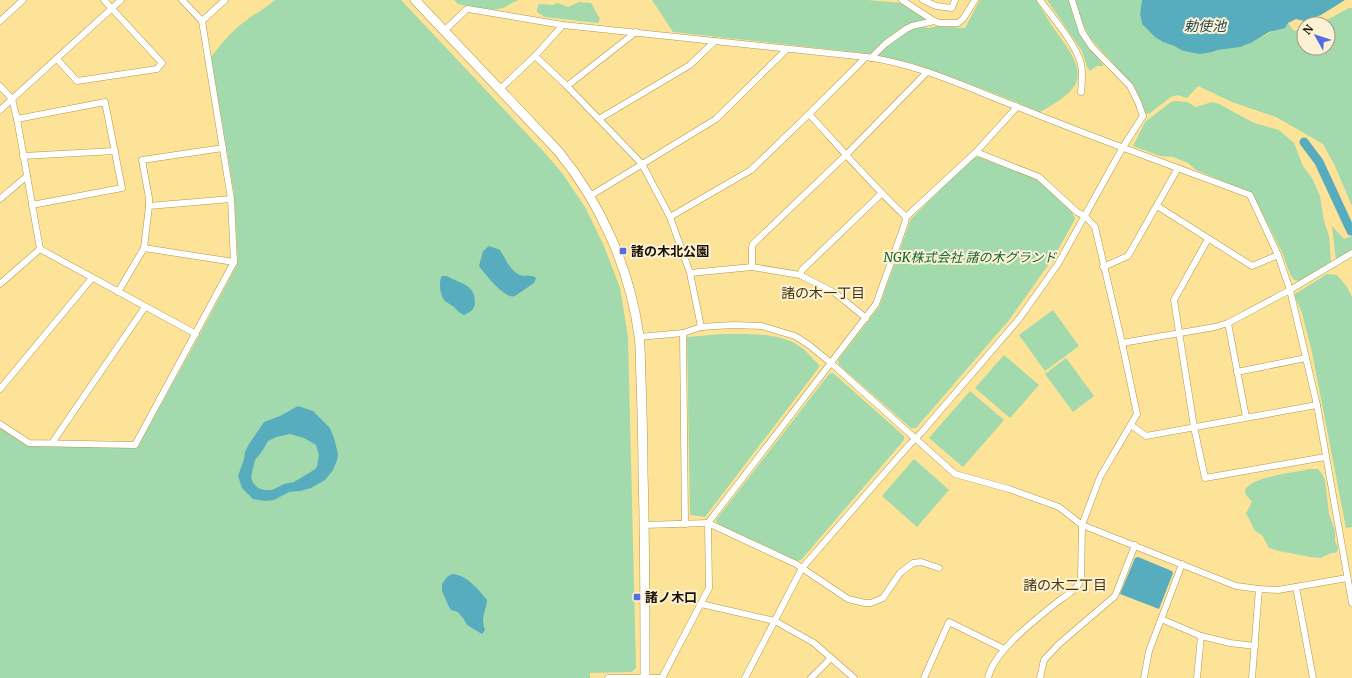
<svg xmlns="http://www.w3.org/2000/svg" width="1352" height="678" font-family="Merriweather,'Noto Sans JP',serif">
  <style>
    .green { fill: #a2d9ad }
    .water { fill: #57adbd; fill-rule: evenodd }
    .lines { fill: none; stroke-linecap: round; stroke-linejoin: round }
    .canal { stroke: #57adbd; stroke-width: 9 }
    .street-casing { stroke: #b1984e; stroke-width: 7 }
    .secondary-casing { stroke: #b1984e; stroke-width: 10 }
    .street { stroke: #fff; stroke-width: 6 }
    .secondary { stroke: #fff; stroke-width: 9 }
    .poi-dot { fill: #546de2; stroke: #fcf1d5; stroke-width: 1.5 }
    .labels { text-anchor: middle; stroke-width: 4; stroke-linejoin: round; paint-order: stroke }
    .poi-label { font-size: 13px; font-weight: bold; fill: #191200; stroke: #fcf1d5; text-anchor: start }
    .park-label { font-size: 13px; font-style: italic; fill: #0f6731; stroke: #fcf1d5 }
    .water-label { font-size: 14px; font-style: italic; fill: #254c54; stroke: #fcf1d5 }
    .neighbourhood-label { font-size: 14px; fill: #44370f; stroke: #fcf1d5 }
  </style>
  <rect width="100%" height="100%" fill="#fde397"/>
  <!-- green -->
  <g class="green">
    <path d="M275 0H401L544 152 562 173 585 207 604 246 620 288 628 337 636 668 632 672 590 673V678H0V428L28 446 137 448 199 336 238 263 234 193 211 57C221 44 231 32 244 22 254 14 265 9 275 0Z"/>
    <path d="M454 0H519C512 2 507 7 499 9 491 11 468 6 458 4Z"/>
    <path d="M652 0H867L902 3 929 21 921 22 872 54 673 32Z"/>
    <path d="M980 0H1036C1041 9 1047 17 1052 26 1062 41 1084 64 1076 83 1071 95 1051 106 1040 112 1009 99 977 86 945 75 922 67 900 59 876 55L891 42 909 30 920 26 928 28 938 26 965 28Z"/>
    <path d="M1047 0H1070L1081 36 1104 66H1097L1090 71 1087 67 1082 51Z"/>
    <path d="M1075 0H1142L1140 14 1142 24 1155 37 1181 50 1212 52 1218 50 1247 45 1288 23 1294 31 1304 28V48H1328V24H1316L1325 21 1349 8H1352V206L1334 164 1323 144 1276 117 1232 102 1198 86 1187 98 1177 95 1171 97 1150 113 1146 114 1139 98 1132 84 1090 38 1081 21Z"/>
    <path d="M579 2 591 3 600 19 598 23 545 17 537 12V9L539 4 553 5 558 3 568 7Z"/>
    <path d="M1175 101 1187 102 1196 107 1212 102 1219 104 1254 123 1279 130 1294 143 1303 166 1312 178 1320 196 1324 221 1329 236 1331 262 1300 281 1294 280 1290 274 1282 252 1252 193 1196 170 1188 163 1173 157 1160 156 1133 146 1145 122 1171 102Z"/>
    <path d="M978 157 1040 180 1072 212 1075 219 1054 257 1009 320 916 428H911L839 365 838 360 879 307 911 219 971 159Z"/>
    <path d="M1332 226 1344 239 1352 236V250L1336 260Z"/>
    <path d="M1327 274 1337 275 1347 287 1352 297V527L1346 528 1312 352 1302 313 1295 297V294Z"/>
    <path d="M1053 310 1079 346 1045 371 1019 335Z"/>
    <path d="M723 334C748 334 781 332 802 348 808 353 814 360 820 366L705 517 690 515 687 337Z"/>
    <path d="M1004 355 1039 385 1010 418 975 388Z"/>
    <path d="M1066 358 1094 396 1073 412 1045 374Z"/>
    <path d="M833 373 904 436V440L801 560 796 561 718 525 716 520 829 374Z"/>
    <path d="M970 391 1004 420 963 467 929 438Z"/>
    <path d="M914 459 949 490 917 527 882 496Z"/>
    <path d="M1310 469H1318L1322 474 1325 480 1329 514 1335 531V541L1338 547V550L1335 553H1331L1321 558 1311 557 1279 551 1269 548 1262 535 1255 531 1246 513 1252 502 1246 495 1245 490C1252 476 1295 473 1310 469Z"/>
  </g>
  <!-- water -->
  <g class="water">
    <path d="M1142 0H1345L1321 15 1304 21 1296 19 1288 23 1285 28 1269 32 1251 43 1240 47 1218 50 1212 52 1200 54 1189 52 1181 50 1174 46 1163 42 1155 37 1142 24 1140 14Z"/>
    <path d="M489 246 500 250C505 258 511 272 520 275 526 277 531 274 536 278L534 283 515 296C505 300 485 274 479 266L483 251Z"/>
    <path d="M442 276H447C460 284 475 284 475 302 475 310 470 312 464 315 459 313 457 310 454 307 452 305 449 304 446 302 440 297 438 282 442 276Z"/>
    <path d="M298 406 313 411 330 428 334 438 338 454 337 460 333 470 325 480 311 488 300 491 289 492 274 500 266 501 253 499 242 488 238 476 244 459 245 452 249 444 264 422 280 416ZM290 434 304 438 316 445 319 455 317 467 314 470 294 482 284 484 272 490H264L258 488 253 483 251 477 255 460 263 450 268 441 276 437Z"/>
    <path d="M1138 557 1172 571 1173 573 1159 609 1120 594 1135 558Z"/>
    <path d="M452 574C467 575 478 589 487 600 486 612 480 618 485 630L482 634 467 625 463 618 458 612 451 610 449 607 442 591V584L447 577Z"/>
  </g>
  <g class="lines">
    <!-- canal -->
    <path class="canal" d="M1304 142 1319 162 1351 231"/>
    <!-- street casing -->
    <g class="street-casing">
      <g id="street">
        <path d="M902 0 934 21"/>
        <path d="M923 0 936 6 952 8 955 0"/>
        <path d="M1040 0C1052 17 1076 44 1081 64 1083 73 1082 82 1081 92"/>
        <path d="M0 21 23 0"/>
        <path d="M202 21 225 0"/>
        <path d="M444 31 466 10 468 9 563 25 866 57C919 64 968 88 1018 107 1094 138 1173 166 1250 195L1278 255 1290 290 1317 405 1352 603"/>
        <path d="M535 56 567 86 642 164 670 217 690 273 701 327"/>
        <path d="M871 58 885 44 906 29 912 26 934 21 939 23H958L963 19 975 0"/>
        <path d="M57 59 77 81 157 69 162 63 104 0"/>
        <path d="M0 86 12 99 17 119 40 249 196 334"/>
        <path d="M567 86 636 32"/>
        <path d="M499 90 535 56 563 25"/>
        <path d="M0 110 121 0"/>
        <path d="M809 114C841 149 872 185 906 217"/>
        <path d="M17 119 105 102 122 188 32 205"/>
        <path d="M599 119 690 65 715 41"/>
        <path d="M976 152 1039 177 1077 212 1085 216 1095 227 1122 343 1137 414 1100 477 1082 525 1081 580C1076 591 1065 596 1056 603 1035 620 994 651 988 678"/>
        <path d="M23 156 115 151"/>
        <path d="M590 196 716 119 787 49"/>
        <path d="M0 199 27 176"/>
        <path d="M149 206V198L142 160 223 148"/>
        <path d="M1157 206 1252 266 1278 255"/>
        <path d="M670 217 751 170 809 114 866 57"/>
        <path d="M1208 239 1174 300 1194 427 1205 478 1325 457"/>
        <path d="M144 248 234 262"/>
        <path d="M752 267V247L753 244 846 155 927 72"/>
        <path d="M1103 267 1128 256 1178 168"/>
        <path d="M690 273 752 267 800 275 835 293 866 318"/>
        <path d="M800 275 802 270 881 194"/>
        <path d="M0 284 40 249"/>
        <path d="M118 292 144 248 149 206 231 199"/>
        <path d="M1228 323 1246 417"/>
        <path d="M683 333 685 524"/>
        <path d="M639 337 683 333 701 327 733 325 762 326 795 336 809 345 831 363 955 474 1009 489 1059 507 1082 525 1236 586 1259 589 1278 590 1347 578"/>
        <path d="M1122 343 1215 327 1228 323 1290 290 1352 253"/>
        <path d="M1237 372 1306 358"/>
        <path d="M0 389 92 278"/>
        <path d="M0 424 29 443 135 445 234 262 231 199 202 21 182 0"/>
        <path d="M1131 425 1146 436 1317 405"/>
        <path d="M52 443 145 307"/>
        <path d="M644 525 708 523 796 564 848 599 865 603H871L883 598 900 573 913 563 921 562 939 568"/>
        <path d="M1296 587 1313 678"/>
        <path d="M701 604 775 621 814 643 854 678"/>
        <path d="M1161 619 1201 636 1230 643 1255 646"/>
        <path d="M608 678H660"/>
        <path d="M662 678 709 588 708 523 876 304 905 223 906 217 976 152 1017 107"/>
        <path d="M745 678 802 568 909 445 921 433 1019 319 1058 264 1123 147 1143 116 1138 102 1130 86 1092 47 1082 32 1072 0"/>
        <path d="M811 678 831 658"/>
        <path d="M924 678 949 622 1004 649"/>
        <path d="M1040 678 1044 660 1059 644 1115 596 1135 545"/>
        <path d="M1144 678 1149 651 1182 564"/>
        <path d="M1197 678 1201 636"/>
        <path d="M1252 678 1259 589"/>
      </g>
    </g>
    <!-- secondary casing -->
    <g class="secondary-casing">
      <path id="secondary" d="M415 0 559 152C601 204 630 269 639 336 641 349 640 364 641 378 642 409 643 441 643 472 645 541 645 609 645 678"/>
    </g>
    <!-- street -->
    <use href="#street" class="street"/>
    <!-- secondary -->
    <use href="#secondary" class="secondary"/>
  </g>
  <!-- markers -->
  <g class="poi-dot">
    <rect x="619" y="247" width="8" height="8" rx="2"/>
    <rect x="633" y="593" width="8" height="8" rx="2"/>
  </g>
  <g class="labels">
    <!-- poi labels -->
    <g class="poi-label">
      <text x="631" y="256">諸の木北公園</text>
      <text x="645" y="602">諸ノ木口</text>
    </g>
    <!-- park labels -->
    <g class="park-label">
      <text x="970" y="262">NGK株式会社 諸の木グランド</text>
    </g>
    <!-- water labels -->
    <g class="water-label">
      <text x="1205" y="31">勅使池</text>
    </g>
    <!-- neighbourhood labels -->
    <g class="neighbourhood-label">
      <text x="823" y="298">諸の木一丁目</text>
      <text x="1065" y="590">諸の木二丁目</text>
    </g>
  </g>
  <!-- north arrow -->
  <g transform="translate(1316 36) rotate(309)"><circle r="19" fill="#fcf1d5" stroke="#a19880"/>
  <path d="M0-3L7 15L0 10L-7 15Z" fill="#546de2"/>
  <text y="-6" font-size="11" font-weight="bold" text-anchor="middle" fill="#191200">N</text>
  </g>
</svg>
